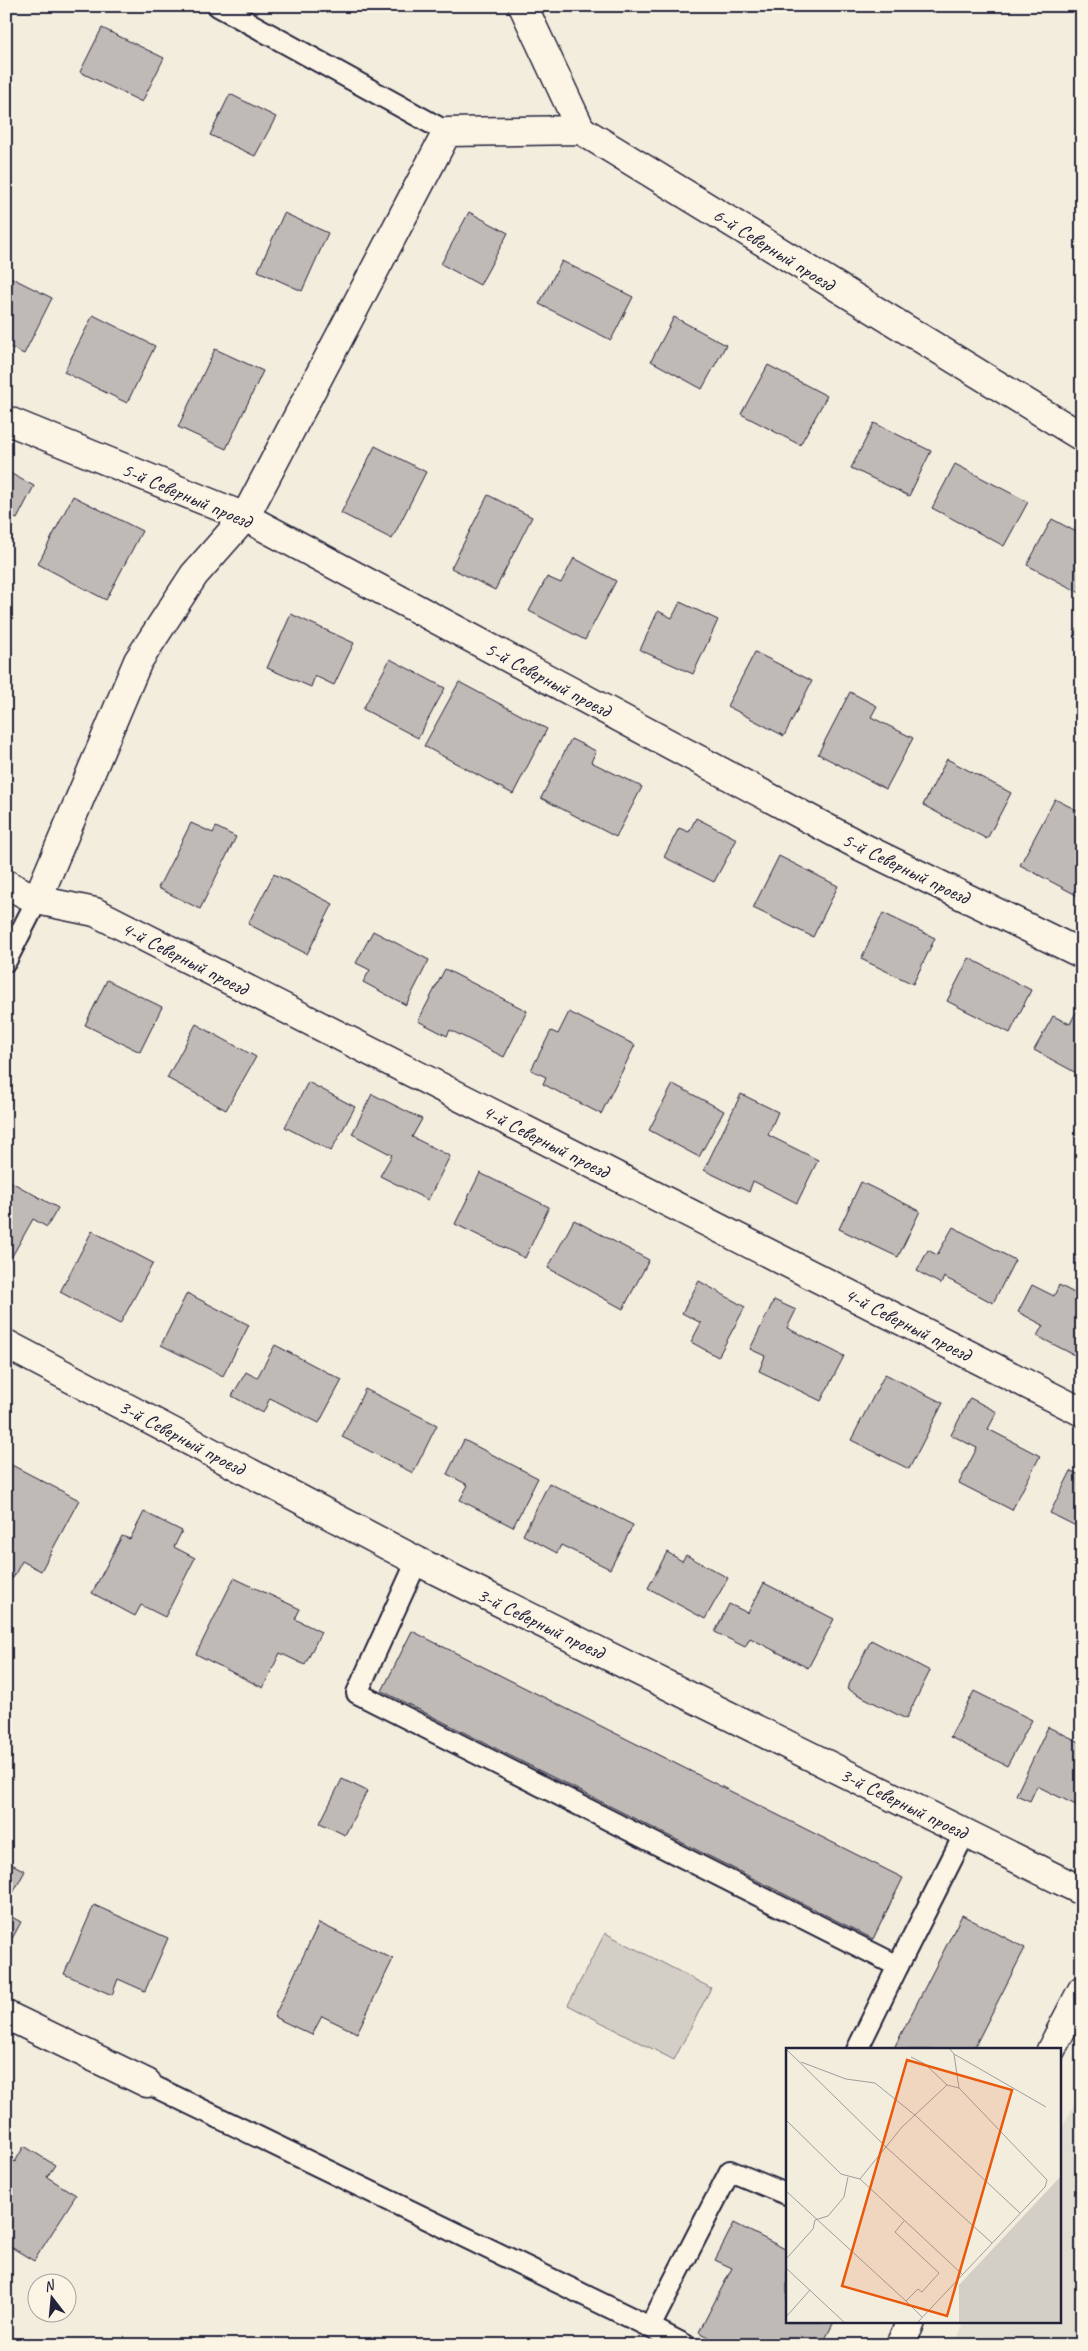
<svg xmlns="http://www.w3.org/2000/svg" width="1088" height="2351" font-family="Caveat,sans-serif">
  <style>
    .built { fill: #e3ded2 }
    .green { fill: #d4cfc6; stroke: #7b7880 }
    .building { fill: #bfbab6; stroke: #22223b }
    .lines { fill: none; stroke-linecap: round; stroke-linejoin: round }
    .service-casing { stroke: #22223b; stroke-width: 24 }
    .minor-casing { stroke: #22223b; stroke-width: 31 }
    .service { stroke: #fcf5e5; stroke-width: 20 }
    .minor { stroke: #fcf5e5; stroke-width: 28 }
    .labels { text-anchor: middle; stroke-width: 4.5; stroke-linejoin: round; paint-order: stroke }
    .street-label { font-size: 20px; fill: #22223b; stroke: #fcf5e5 }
    .inset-road { fill: none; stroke: #9f9c9d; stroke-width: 1 }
    .view { fill: #e8590c; fill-opacity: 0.15; stroke: #e8590c; stroke-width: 2.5 }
    .inset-edge { fill: none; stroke: #22223b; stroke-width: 2.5 }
  </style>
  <rect width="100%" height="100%" fill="#f3edde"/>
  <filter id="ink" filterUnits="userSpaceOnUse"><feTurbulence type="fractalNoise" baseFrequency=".02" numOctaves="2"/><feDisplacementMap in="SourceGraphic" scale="10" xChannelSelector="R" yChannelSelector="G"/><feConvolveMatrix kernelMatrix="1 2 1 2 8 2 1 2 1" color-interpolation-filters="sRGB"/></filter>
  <g filter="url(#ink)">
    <!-- built -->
    <path class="built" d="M1082 2089V2345H954L965 2322H1059V2134Z"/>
    <!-- green -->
    <path class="green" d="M605 1933 711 1988 674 2060 568 2005Z"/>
    <!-- building -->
    <g class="building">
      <path d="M102 28 164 58 142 102 80 72Z"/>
      <path d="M230 94 276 117 255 156 210 135Z"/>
      <path d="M469 212 508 233 480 285 441 264Z"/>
      <path d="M284 213 328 233 302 291 258 271Z"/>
      <path d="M562 261 633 297 611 340 539 304Z"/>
      <path d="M6 275 52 298 24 354 6 345Z"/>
      <path d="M93 315 155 346 127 403 64 372Z"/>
      <path d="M674 317 726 345 702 389 651 361Z"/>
      <path d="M215 349 263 371 226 449 178 427Z"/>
      <path d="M768 365 827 396 800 445 741 414Z"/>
      <path d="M874 423 931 451 909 496 851 468Z"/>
      <path d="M375 446 426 472 392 539 341 513Z"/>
      <path d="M955 464 1028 502 1004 546 932 508Z"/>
      <path d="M6 471 34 486 17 519 6 514Z"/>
      <path d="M488 495 532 517 495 590 451 568Z"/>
      <path d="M73 496 142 531 106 600 38 564Z"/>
      <path d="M1052 519 1082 535V594L1027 565Z"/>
      <path d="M574 558 616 581 585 640 529 611 547 577 561 583Z"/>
      <path d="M680 602 718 620 693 674 640 650 658 611 672 618Z"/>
      <path d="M291 614 354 643 334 685 315 676 311 687 267 668Z"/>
      <path d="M755 652 812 681 784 736 727 706Z"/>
      <path d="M390 659 445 688 418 738 363 709Z"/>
      <path d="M459 682 547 729 513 794 424 746Z"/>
      <path d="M850 692 877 706 871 717 913 738 886 789 818 754Z"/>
      <path d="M571 739 596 751 591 762 642 787 616 837 541 798Z"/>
      <path d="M947 759 1011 793 987 839 923 805Z"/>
      <path d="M1055 799 1082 813V893L1080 897 1020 865Z"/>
      <path d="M696 818 737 839 714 882 664 857 679 828 689 832Z"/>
      <path d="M191 823 213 833 216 827 236 837 200 909 158 888Z"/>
      <path d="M779 856 838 886 813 937 753 908Z"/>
      <path d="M274 874 333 904 307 954 248 924Z"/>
      <path d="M883 913 935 938 913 984 861 959Z"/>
      <path d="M373 931 429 960 406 1005 363 982 370 970 356 963Z"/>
      <path d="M969 958 1031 990 1010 1033 947 1001Z"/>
      <path d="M445 969 527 1011 504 1057 450 1030 447 1036 418 1021Z"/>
      <path d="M107 980 162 1007 140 1052 85 1025Z"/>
      <path d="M569 1012 635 1045 601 1114 543 1084 546 1077 531 1070 551 1031 558 1034Z"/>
      <path d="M1076 1012 1082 1015V1076L1034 1050 1053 1016 1070 1024Z"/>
      <path d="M196 1024 256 1057 226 1110 167 1078Z"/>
      <path d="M308 1082 355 1107 331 1151 285 1127Z"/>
      <path d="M673 1084 724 1111 699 1157 649 1130Z"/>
      <path d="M372 1094 422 1119 412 1137 450 1156 428 1200 380 1176 392 1155 352 1134Z"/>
      <path d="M741 1094 778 1112 768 1135 818 1160 797 1203 753 1181 749 1192 704 1170Z"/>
      <path d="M480 1173 549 1207 525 1258 455 1224Z"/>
      <path d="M6 1179 58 1208 47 1227 33 1219 6 1267Z"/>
      <path d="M861 1182 920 1211 898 1257 839 1229Z"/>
      <path d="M574 1220 649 1260 623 1309 548 1268Z"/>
      <path d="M953 1227 1015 1260 993 1303 944 1277 941 1284 917 1271 928 1250 937 1255Z"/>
      <path d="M92 1231 153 1263 120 1324 60 1292Z"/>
      <path d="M699 1281 745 1307 718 1357 691 1342 701 1323 682 1313Z"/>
      <path d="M1032 1285 1054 1296 1059 1285 1082 1297V1359L1037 1336 1043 1325 1018 1312Z"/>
      <path d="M187 1293 249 1325 223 1376 161 1345Z"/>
      <path d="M774 1300 796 1310 787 1328 844 1356 821 1401 759 1371 765 1356 750 1349Z"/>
      <path d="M275 1345 342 1380 319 1423 270 1398 263 1413 232 1396 246 1372 257 1378Z"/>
      <path d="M885 1374 943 1403 909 1469 851 1440Z"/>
      <path d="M365 1389 437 1425 413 1473 342 1437Z"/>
      <path d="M970 1398 997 1412 988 1429 1040 1456 1012 1510 959 1483 977 1448 951 1435Z"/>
      <path d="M464 1440 538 1478 513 1527 460 1500 468 1485 447 1474Z"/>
      <path d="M6 1462 79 1500 41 1571 22 1561 13 1578 6 1575Z"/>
      <path d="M1071 1471 1082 1476V1529L1050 1513Z"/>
      <path d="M549 1483 633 1525 610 1569 561 1545 557 1553 523 1535Z"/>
      <path d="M144 1512 182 1531 174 1547 195 1558 165 1617 141 1605 135 1616 92 1593 122 1536 130 1539Z"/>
      <path d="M667 1552 682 1561 686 1555 728 1578 705 1619 648 1588Z"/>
      <path d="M234 1578 300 1609 295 1619 321 1632 305 1665 280 1653 263 1688 196 1654Z"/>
      <path d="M764 1583 834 1619 808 1668 750 1638 745 1647 715 1632 729 1604 748 1613Z"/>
      <path d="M412 1631 903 1878 873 1939 382 1691Z"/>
      <path d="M871 1640 930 1671 906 1719 847 1689Z"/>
      <path d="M974 1691 1032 1720 1007 1766 950 1737Z"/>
      <path d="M1048 1727 1082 1743V1808L1037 1786 1030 1801 1016 1795Z"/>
      <path d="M342 1779 367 1791 345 1835 320 1823Z"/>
      <path d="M6 1861 25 1871 6 1906Z"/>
      <path d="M94 1905 168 1938 145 1991 118 1979 112 1995 64 1974Z"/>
      <path d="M6 1914 21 1922 6 1950Z"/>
      <path d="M962 1915 1025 1948 973 2050H893Z"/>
      <path d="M319 1923 393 1959 357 2033 322 2016 312 2035 274 2017Z"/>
      <path d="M24 2146 55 2165 47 2177 76 2195 34 2261 6 2244V2156L15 2162Z"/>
      <path d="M734 2223 787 2250V2322H834L822 2345H725L699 2332 732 2268 715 2260Z"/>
    </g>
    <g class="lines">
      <!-- service casing -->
      <g class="service-casing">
        <g id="service">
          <path d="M218 6 447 132"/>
          <path d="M6 961 37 900"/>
          <path d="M417 1561 357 1693 898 1966 857 2050"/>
          <path d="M898 1966 965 1833"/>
          <path d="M147 2083 650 2327"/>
          <path d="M685 2345 650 2327 730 2171 786 2194 787 2192"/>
        </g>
      </g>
      <!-- minor casing -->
      <g class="minor-casing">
        <g id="minor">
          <path d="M523 6 581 130"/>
          <path d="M6 420 245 517 862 847 1082 954"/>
          <path d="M6 884 37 900 95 912 1082 1412"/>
          <path d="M37 900 138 661 194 575 245 517 447 132 581 130 1082 437"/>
          <path d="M6 1344 417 1561 1082 1891"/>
          <path d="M6 2015 147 2083"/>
          <path d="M1051 2050 1082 1990"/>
          <path d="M900 2345 911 2322"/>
        </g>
      </g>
      <!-- service -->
      <use href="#service" class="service"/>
      <!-- minor -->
      <use href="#minor" class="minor"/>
    </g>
  </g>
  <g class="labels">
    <!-- street labels -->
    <g class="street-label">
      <text transform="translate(774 249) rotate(32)" y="7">6-й Северный проезд</text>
      <text transform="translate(187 495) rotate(23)" y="7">5-й Северный проезд</text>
      <text transform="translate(548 679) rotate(28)" y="7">5-й Северный проезд</text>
      <text transform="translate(906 868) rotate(26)" y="7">5-й Северный проезд</text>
      <text transform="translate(185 958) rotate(27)" y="7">4-й Северный проезд</text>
      <text transform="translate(546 1141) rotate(27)" y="7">4-й Северный проезд</text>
      <text transform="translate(908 1324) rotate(27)" y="7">4-й Северный проезд</text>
      <text transform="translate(182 1437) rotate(28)" y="7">3-й Северный проезд</text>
      <text transform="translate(541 1623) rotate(26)" y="7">3-й Северный проезд</text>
      <text transform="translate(904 1803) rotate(26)" y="7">3-й Северный проезд</text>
    </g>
  </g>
  <!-- overview -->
  <g transform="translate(786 2048)">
    <rect width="275" height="275" fill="#f3edde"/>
    <path d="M275 128V275H173V237Z" fill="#d4cfc6"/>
    <path class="inset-road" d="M163 0 168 6 173 40M0 1 100 99 206 195M168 6 260 59M125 9 139 16 161 37 173 40 261 132 259 139 131 275M15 14 60 31 89 35 130 68 234 165M0 72 55 126 74 131 176 226M74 131 116 79 161 37M0 143 120 253M29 172 42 168 58 149 62 129M118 173 109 184 153 225 136 244 132 241 120 253 136 269M0 211 27 181 29 172M0 220 59 275M0 269 24 242"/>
    <path class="view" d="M121 12 226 42 161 268 56 238Z"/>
    <rect width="275" height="275" class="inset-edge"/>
  </g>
  <!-- margin -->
  <rect width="1088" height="2351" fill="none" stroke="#fcf5e5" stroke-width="25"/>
  <rect x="12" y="12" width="1063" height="2326" fill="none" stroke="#22223b" stroke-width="2" filter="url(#ink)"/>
  <!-- north arrow -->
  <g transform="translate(52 2298) rotate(344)"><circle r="24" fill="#fcf5e5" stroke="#a5a1a1"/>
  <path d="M0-4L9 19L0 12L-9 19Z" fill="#22223b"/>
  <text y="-8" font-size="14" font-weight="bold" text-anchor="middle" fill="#22223b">N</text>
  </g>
</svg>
